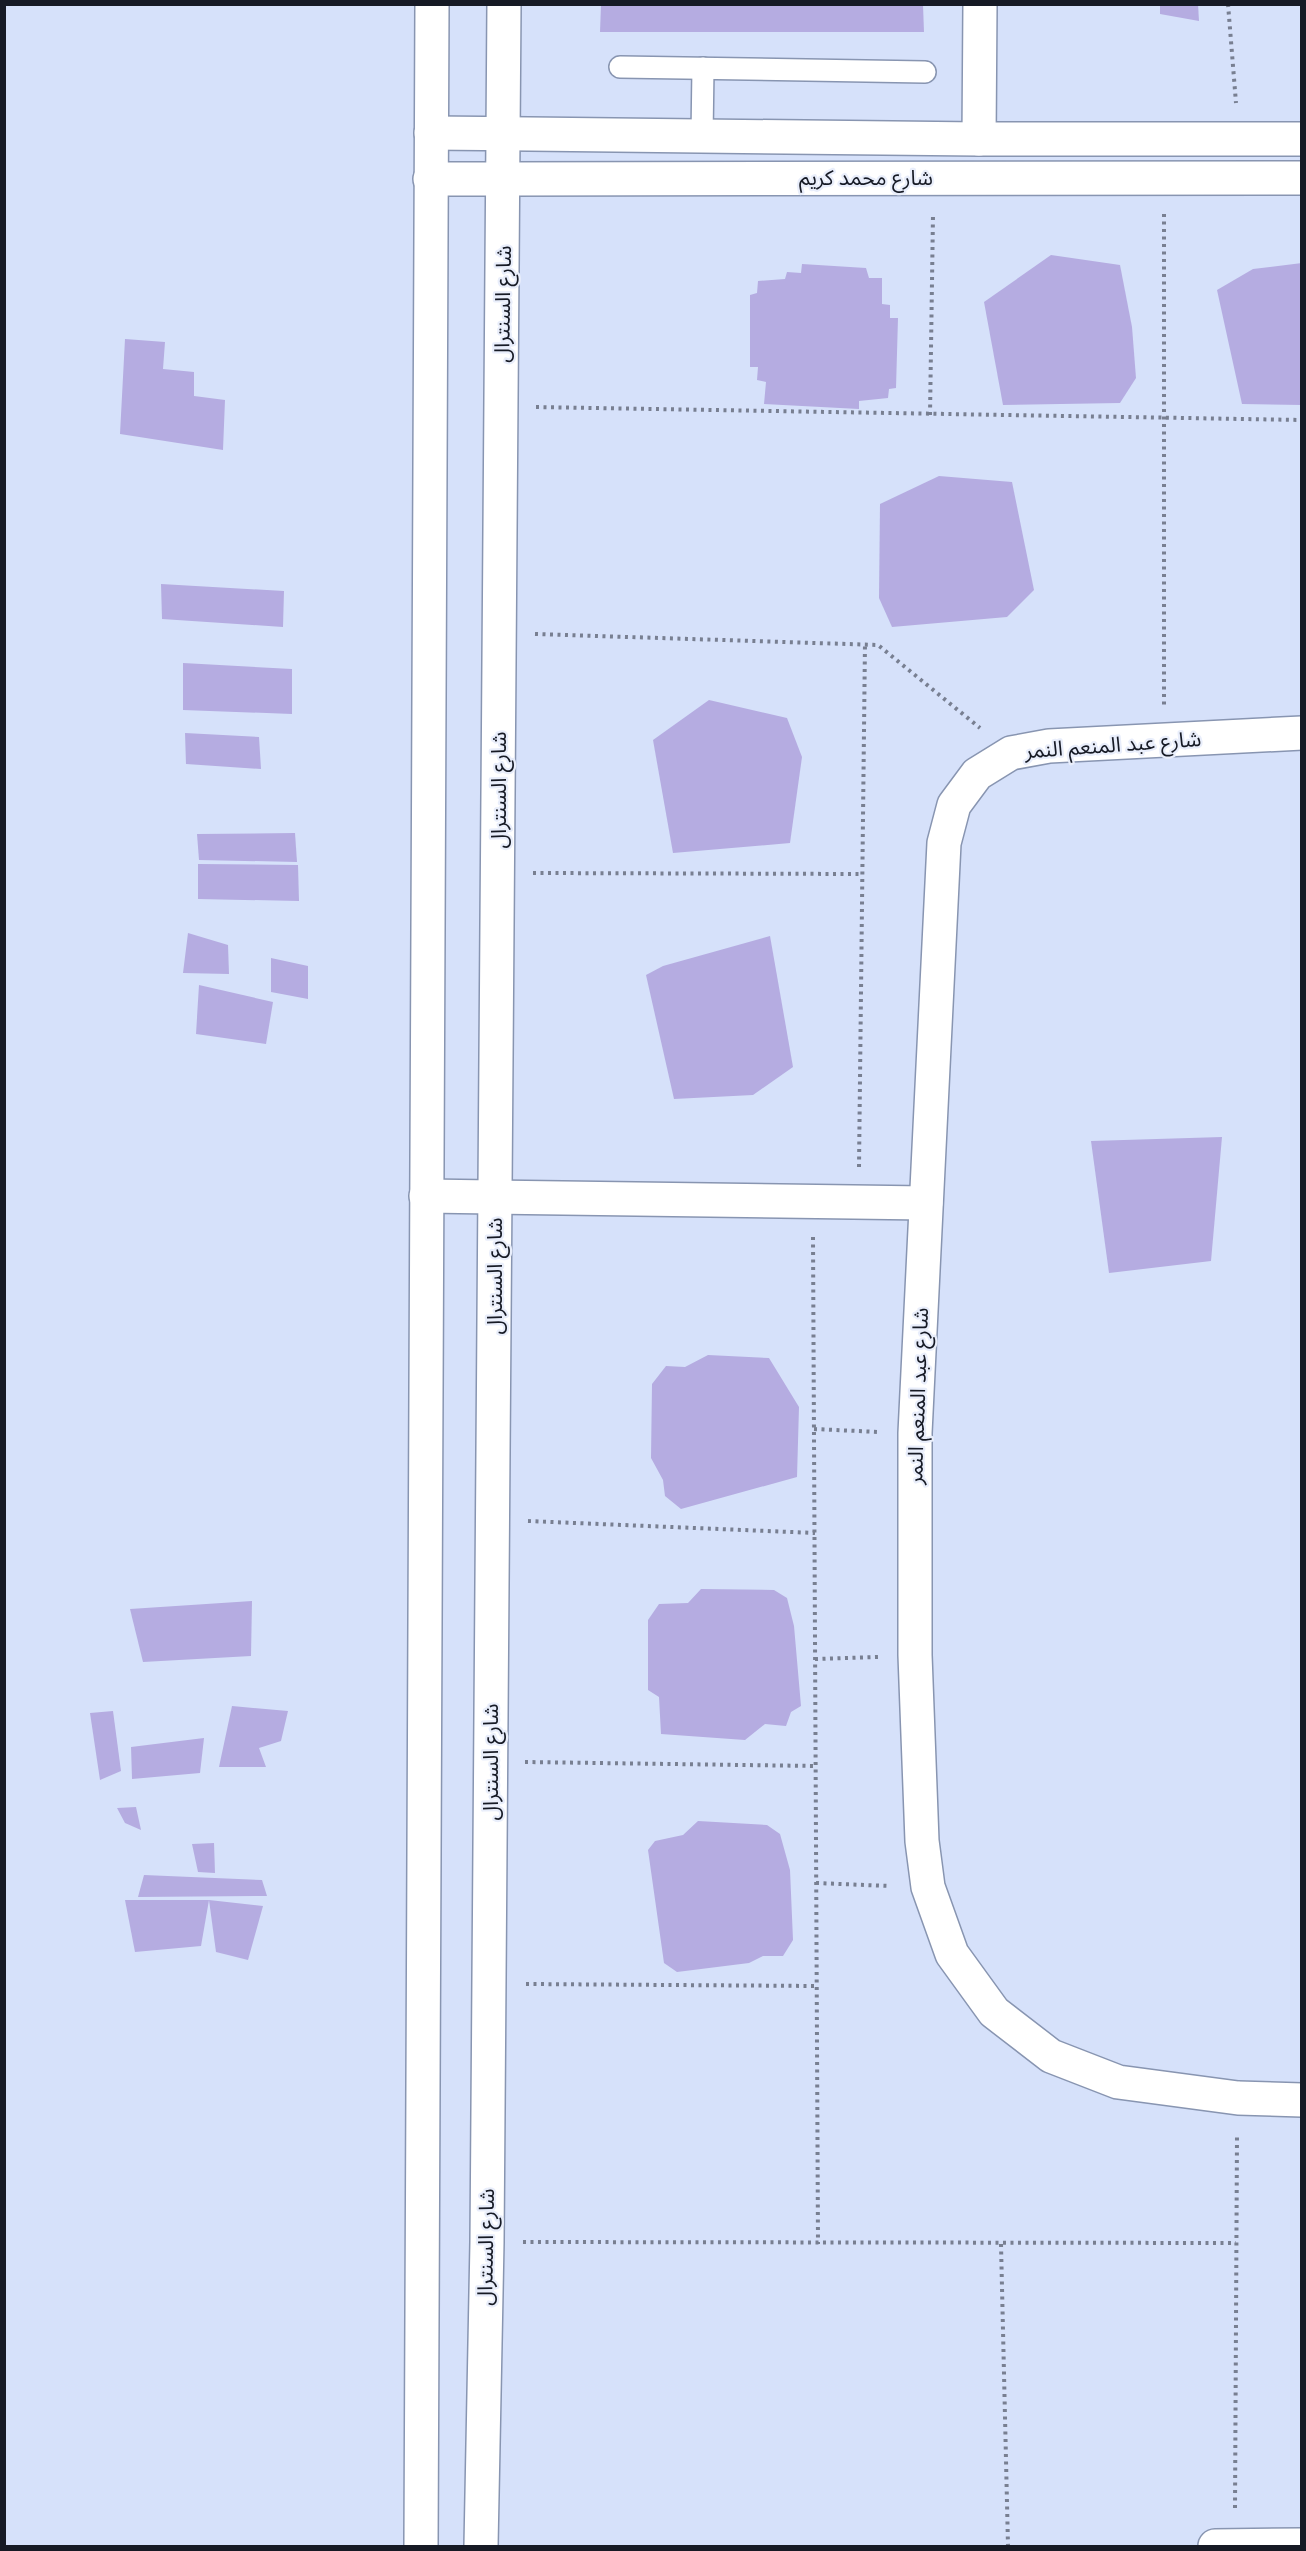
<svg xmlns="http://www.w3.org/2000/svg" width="1306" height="2551" font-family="Montserrat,'Noto Sans Arabic',sans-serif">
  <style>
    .building { fill: #b5ace1 }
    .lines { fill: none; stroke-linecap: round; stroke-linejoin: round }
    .service-casing { stroke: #8895b1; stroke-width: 24 }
    .minor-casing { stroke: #8895b1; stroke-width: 36 }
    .tertiary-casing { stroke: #8895b1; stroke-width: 36 }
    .path { stroke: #787f91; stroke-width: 4; stroke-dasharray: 3 4.5; stroke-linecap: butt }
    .service { stroke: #fff; stroke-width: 21 }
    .minor { stroke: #fff; stroke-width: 33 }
    .tertiary { stroke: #fff; stroke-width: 33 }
    .labels { text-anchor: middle; stroke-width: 4.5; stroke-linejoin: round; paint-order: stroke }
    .street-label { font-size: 21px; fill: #161a25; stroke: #e9eefb }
  </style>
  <rect width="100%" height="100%" fill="#d6e1fa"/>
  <!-- building -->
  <g class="building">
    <path d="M1160 4H1198L1199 21 1160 14Z"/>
    <path d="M601 5H923L924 32H600Z"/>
    <path d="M1051 255 1120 265 1132 327 1136 378 1120 403 1003 405 984 302Z"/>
    <path d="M1302 263V405L1242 404 1217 290 1253 269Z"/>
    <path d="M802 264 866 268 869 278H882V304L890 305V318H898L896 388 889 389 888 398 859 401V409L764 404 766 382 757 380 758 367H750V295L757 293 758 281 785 279 787 272 801 273Z"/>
    <path d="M125 339 165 342 163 369 194 372V396L225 400 223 450 120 434Z"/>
    <path d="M939 476 1012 482 1034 590 1007 617 892 627 879 598 880 504Z"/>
    <path d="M161 584 284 591 283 627 162 619Z"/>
    <path d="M183 663 292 669V714L183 710Z"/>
    <path d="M709 700 787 718 802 757 790 843 673 853 653 740Z"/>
    <path d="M185 733 259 737 261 769 186 764Z"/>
    <path d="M295 833 297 862 199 860 197 834Z"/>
    <path d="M198 864 298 865 299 901 198 899Z"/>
    <path d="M188 933 228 945 229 974 183 973Z"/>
    <path d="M770 936 793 1067 753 1095 674 1099 646 975 663 966Z"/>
    <path d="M271 958 308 966V999L271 992Z"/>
    <path d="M199 985 273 1002 266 1044 196 1034Z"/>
    <path d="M1222 1137 1211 1261 1109 1273 1091 1141Z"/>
    <path d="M708 1355 769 1358 799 1407 797 1477 681 1509 665 1496 663 1480 651 1458 652 1384 666 1366 685 1367Z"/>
    <path d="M701 1589 774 1590 787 1598 794 1626 801 1706 791 1712 786 1726 765 1724 745 1740 661 1734 659 1697 648 1690V1620L659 1604 688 1603Z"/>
    <path d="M252 1601 251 1656 143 1662 130 1609Z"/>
    <path d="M232 1706 288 1711 281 1741 259 1748 266 1767H219Z"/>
    <path d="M113 1711 121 1771 100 1780 90 1713Z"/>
    <path d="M204 1738 200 1773 132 1779 131 1747Z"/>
    <path d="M136 1807 141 1830 125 1823 117 1808Z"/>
    <path d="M698 1821 767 1825 780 1834 790 1870 793 1940 783 1956H763L749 1963 677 1972 664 1963 648 1850 655 1841 683 1835Z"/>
    <path d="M214 1843 215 1873 198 1872 192 1844Z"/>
    <path d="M144 1875 262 1880 267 1896 138 1897Z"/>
    <path d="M125 1900H209L201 1946 135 1952Z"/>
    <path d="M209 1900 263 1906 248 1960 216 1952Z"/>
  </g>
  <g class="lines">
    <!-- service casing -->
    <g class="service-casing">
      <g id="service">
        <path d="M620 67 925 72"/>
        <path d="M702 136 703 68"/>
      </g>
    </g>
    <!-- minor casing -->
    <g class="minor-casing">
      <g id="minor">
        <path d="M431 133 979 139H1302"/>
        <path d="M979 139 980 4"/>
        <path d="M430 179 1302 178"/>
        <path d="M1302 733 1049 746 1011 753 977 774 954 805 944 843 915 1433V1655L922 1841 928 1887 952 1954 994 2012 1051 2056 1118 2082 1238 2098 1302 2100"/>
        <path d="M426 1196 926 1203"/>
        <path d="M1215 2546 1302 2545"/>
      </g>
    </g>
    <!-- tertiary casing -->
    <g class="tertiary-casing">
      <g id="tertiary">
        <path d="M421 2546 432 4"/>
        <path d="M481 2546 487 2242 504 4"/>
      </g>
    </g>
    <!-- path -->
    <g class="path">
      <path d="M1228 4 1236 103"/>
      <path d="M1164 214V705"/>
      <path d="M536 407 1302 420"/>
      <path d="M930 415 933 215"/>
      <path d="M535 634 878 645 980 728"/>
      <path d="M533 873 862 874"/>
      <path d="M859 1167 865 643"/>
      <path d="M813 1237 818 2244"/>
      <path d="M814 1429 879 1432"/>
      <path d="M528 1521 815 1533"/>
      <path d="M815 1659 878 1657"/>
      <path d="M525 1762 816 1766"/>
      <path d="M816 1883 890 1886"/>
      <path d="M526 1984 817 1986"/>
      <path d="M523 2242 1236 2243"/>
      <path d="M1001 2244 1008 2546"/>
      <path d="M1235 2508 1237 2135"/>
    </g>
    <!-- service -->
    <use href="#service" class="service"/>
    <!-- minor -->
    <use href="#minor" class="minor"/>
    <!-- tertiary -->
    <use href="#tertiary" class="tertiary"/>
  </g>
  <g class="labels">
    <!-- street labels -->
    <g class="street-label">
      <text x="866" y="185">شارع محمد كريم</text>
      <text transform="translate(503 304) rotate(-89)" y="7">شارع السنترال</text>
      <text transform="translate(1113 745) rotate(-4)" y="7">شارع عبد المنعم النمر</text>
      <text transform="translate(499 790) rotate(-90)" y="7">شارع السنترال</text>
      <text transform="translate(495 1276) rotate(-90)" y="7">شارع السنترال</text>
      <text transform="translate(918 1396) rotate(-88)" y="7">شارع عبد المنعم النمر</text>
      <text transform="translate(491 1762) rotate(-90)" y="7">شارع السنترال</text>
      <text transform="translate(486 2247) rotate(-89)" y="7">شارع السنترال</text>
    </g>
  </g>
  <!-- border -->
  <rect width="1306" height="2551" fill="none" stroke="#161a25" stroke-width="12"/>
</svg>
